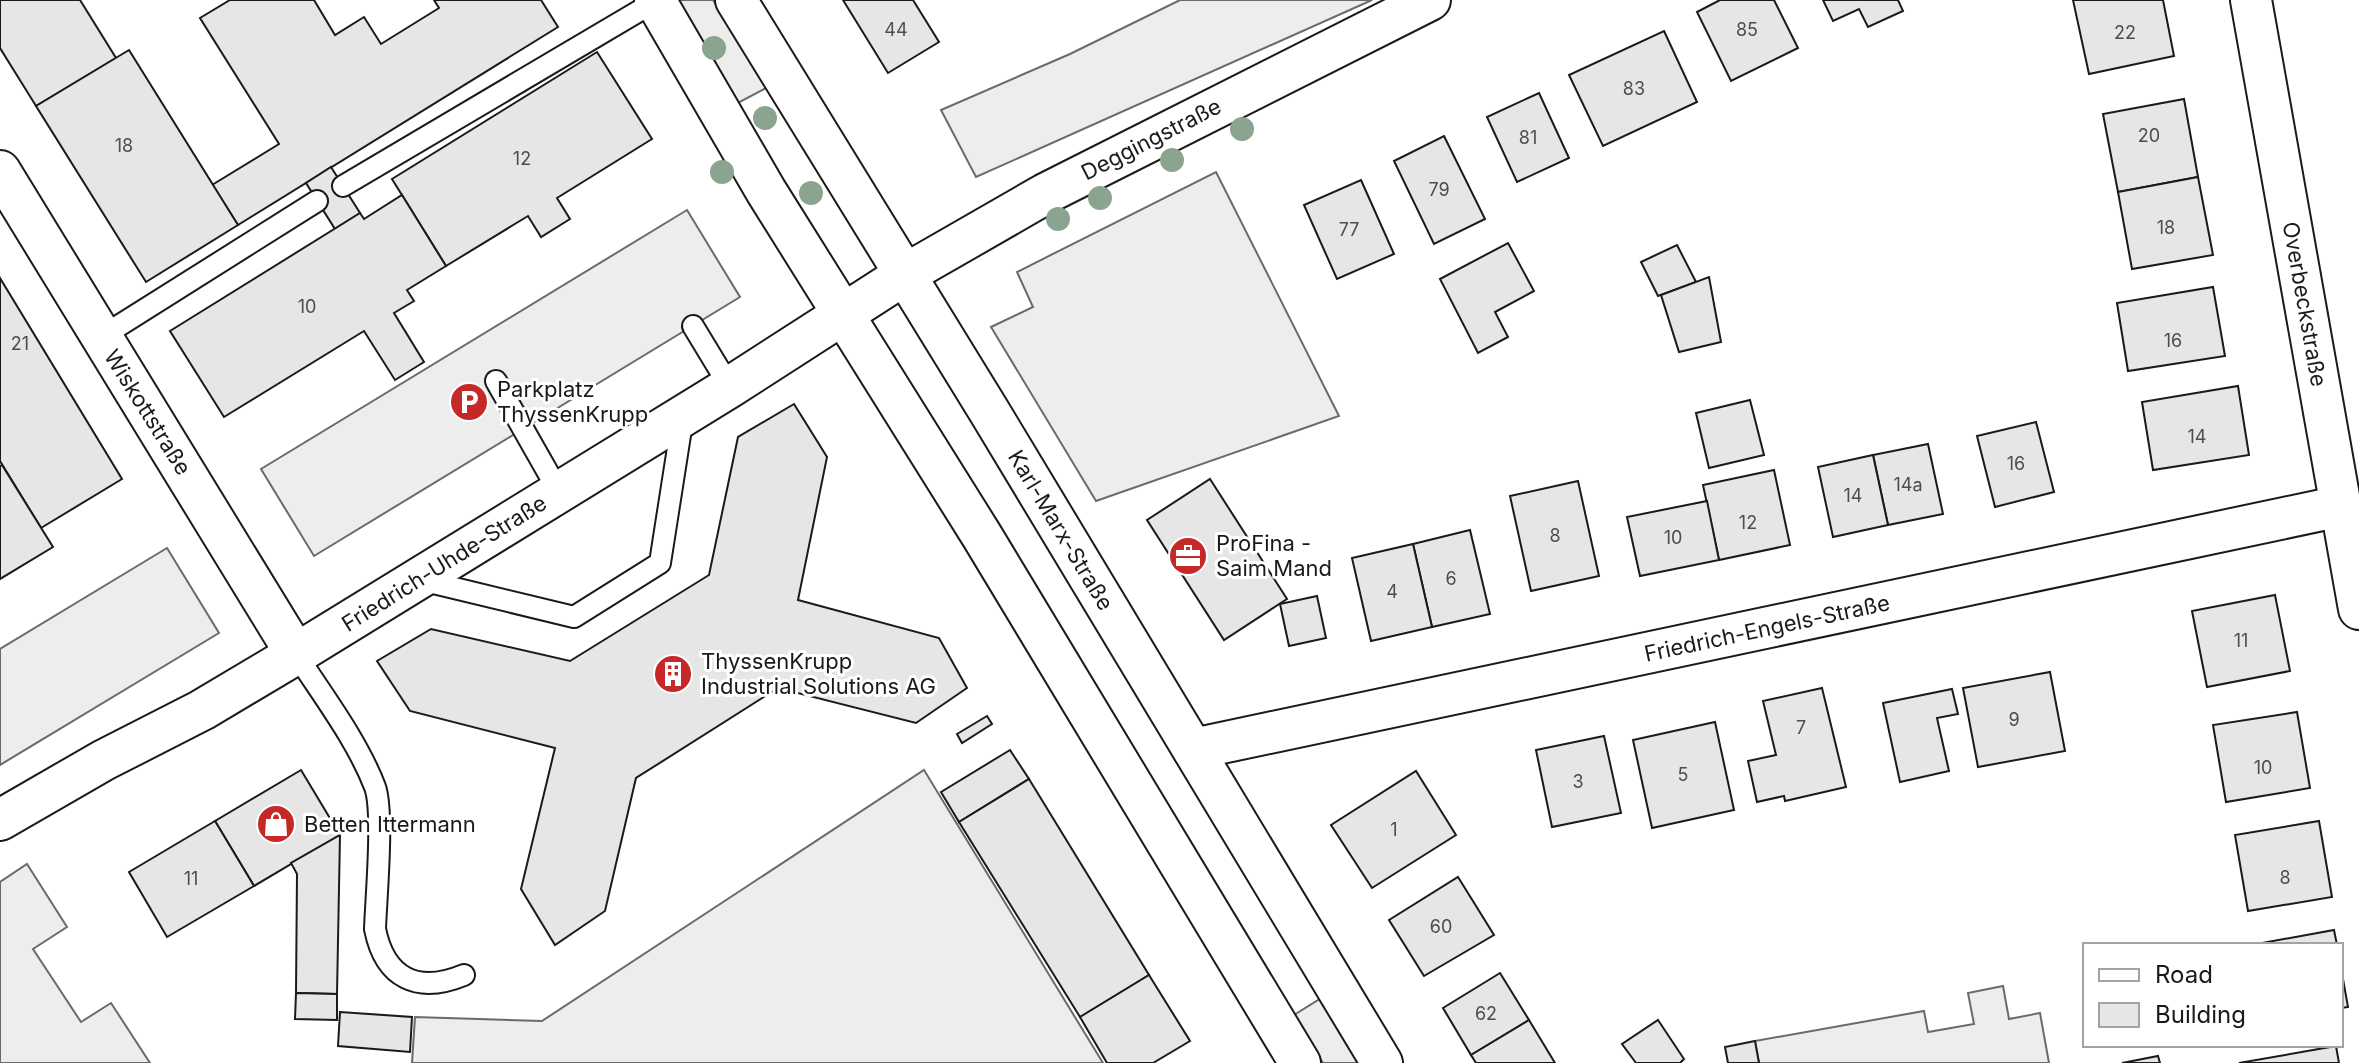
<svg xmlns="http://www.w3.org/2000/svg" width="2359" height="1063" font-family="Inter,sans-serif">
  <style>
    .parking { fill: #ededed; stroke: #6a6a6a; stroke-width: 2 }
    .building { fill: #e6e6e6; stroke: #1a1a1a; stroke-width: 2 }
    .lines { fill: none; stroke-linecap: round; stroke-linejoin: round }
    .lane-casing { stroke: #1a1a1a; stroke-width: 24 }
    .street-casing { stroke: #1a1a1a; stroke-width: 44 }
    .lane { stroke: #fff; stroke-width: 20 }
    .street { stroke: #fff; stroke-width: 40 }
    .tree { fill: #8aa48f }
    .labels { text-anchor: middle; stroke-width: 6; stroke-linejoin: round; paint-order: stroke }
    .number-label { font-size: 18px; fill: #4d4d4d }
    .street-label { font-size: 22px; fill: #1a1a1a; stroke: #fff }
    .poi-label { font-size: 22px; fill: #1a1a1a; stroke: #fff; text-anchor: start }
  </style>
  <rect width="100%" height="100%" fill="#fff"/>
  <!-- parking -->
  <g class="parking">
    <path d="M672 0H713L766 88 736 104Z"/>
    <path d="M1180 0H1372L976 177 941 110 1070 54Z"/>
    <path d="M1216 172 1339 416 1096 501 991 327 1033 307 1017 272Z"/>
    <path d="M687 210 740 297 314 556 261 469Z"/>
    <path d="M167 548 219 633 0 765V649Z"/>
    <path d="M924 770 1103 1063H412L415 1017 542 1021Z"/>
    <path d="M27 864 67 927 33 949 81 1022 111 1003 150 1063H0V882Z"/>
    <path d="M2003 986 2009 1019 2040 1013 2049 1063H1759L1755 1041 1924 1011 1928 1032 1974 1024 1968 993Z"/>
    <path d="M1323 997 1363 1063H1323L1294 1015Z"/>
  </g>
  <!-- building -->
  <g class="building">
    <path d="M0 0H80L116 58 36 106 0 48Z"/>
    <path d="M230 0H314L335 35 364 17 381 44 439 8 434 0H541L558 27 238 225 212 185 279 144 200 18Z"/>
    <path d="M843 0H913L939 42 888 73Z"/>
    <path d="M1720 0H1774L1798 48 1731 81 1697 12Z"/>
    <path d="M1823 0H1898L1903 11 1868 27 1859 9 1833 21Z"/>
    <path d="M2073 0H2163L2174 56 2089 74Z"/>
    <path d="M1664 31 1697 102 1603 146 1569 75Z"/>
    <path d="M129 50 238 225 146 282 36 106Z"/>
    <path d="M597 52 652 139 557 198 570 219 541 237 528 216 446 266 392 179Z"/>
    <path d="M1539 93 1569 158 1517 182 1487 117Z"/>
    <path d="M2184 99 2198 177 2118 192 2103 114Z"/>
    <path d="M1444 136 1485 219 1434 244 1394 161Z"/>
    <path d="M331 167 360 213 335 229 306 183Z"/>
    <path d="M2198 177 2213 255 2132 269 2118 192Z"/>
    <path d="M1361 180 1394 254 1337 279 1304 205Z"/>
    <path d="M402 195 446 266 407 290 414 301 394 313 424 362 395 380 364 331 224 417 170 331 360 213 364 219Z"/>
    <path d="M1508 243 1534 291 1495 312 1508 337 1478 353 1440 279Z"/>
    <path d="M1677 245 1696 282 1658 296 1641 262Z"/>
    <path d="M1709 277 1721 342 1679 352 1661 295Z"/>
    <path d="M0 278 122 479 41 528 0 461Z"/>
    <path d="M2213 287 2225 356 2128 371 2117 303Z"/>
    <path d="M2238 386 2249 455 2153 470 2142 402Z"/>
    <path d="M1750 400 1764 455 1709 468 1696 413Z"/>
    <path d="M794 404 827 457 798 600 939 638 967 688 916 723 778 688 636 778 605 911 555 945 521 889 555 748 410 711 377 661 431 629 570 661 709 575 738 437Z"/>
    <path d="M2036 422 2054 492 1995 507 1977 436Z"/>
    <path d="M1928 444 1943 514 1888 525 1873 455Z"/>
    <path d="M1873 455 1888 525 1833 537 1818 467Z"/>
    <path d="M2 465 53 547 0 579V466Z"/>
    <path d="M1774 470 1790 545 1719 560 1703 485Z"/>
    <path d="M1210 479 1287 599 1224 640 1147 520Z"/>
    <path d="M1578 481 1599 576 1531 591 1510 496Z"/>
    <path d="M1707 501 1719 560 1640 576 1627 517Z"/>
    <path d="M1470 530 1490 614 1432 627 1413 544Z"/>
    <path d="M1413 544 1432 627 1371 641 1352 558Z"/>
    <path d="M2275 595 2290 671 2207 687 2192 611Z"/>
    <path d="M1317 596 1326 638 1289 646 1280 604Z"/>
    <path d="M2050 672 2065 751 1978 767 1963 688Z"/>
    <path d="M1822 688 1846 787 1785 801 1784 796 1757 802 1748 761 1776 755 1763 701Z"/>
    <path d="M1952 689 1958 714 1937 718 1949 771 1900 782 1883 703Z"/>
    <path d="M2297 712 2310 788 2226 802 2213 725Z"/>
    <path d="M987 716 992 724 962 743 957 734Z"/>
    <path d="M1715 722 1734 810 1652 828 1633 740Z"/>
    <path d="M1604 736 1621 813 1552 827 1536 750Z"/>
    <path d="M1010 750 1029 779 959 822 941 792Z"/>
    <path d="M301 770 340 835 254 886 215 821Z"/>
    <path d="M1416 771 1456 835 1372 888 1331 825Z"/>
    <path d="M1029 779 1149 975 1080 1017 959 822Z"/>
    <path d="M215 821 254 886 167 937 129 872Z"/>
    <path d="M2319 821 2332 897 2248 911 2235 835Z"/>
    <path d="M340 835 337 994 296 993 297 874 291 863Z"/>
    <path d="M1458 877 1494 935 1424 976 1389 920Z"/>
    <path d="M2334 930 2337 945H2251Z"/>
    <path d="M2341 968 2348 1007 2341 1008Z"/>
    <path d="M1500 973 1529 1020 1471 1055 1443 1008Z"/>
    <path d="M1149 975 1190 1041 1153 1063H1107L1080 1017Z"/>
    <path d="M296 993 337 994V1020L295 1019Z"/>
    <path d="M340 1012 412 1017 410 1052 338 1046Z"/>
    <path d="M1529 1020 1555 1063H1476L1471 1055Z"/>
    <path d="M1658 1020 1684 1059 1680 1063H1636L1622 1044Z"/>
    <path d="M1755 1041 1759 1063H1728L1725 1047Z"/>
    <path d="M2336 1046 2339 1063H2239Z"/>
    <path d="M2158 1056 2160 1063H2122Z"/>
  </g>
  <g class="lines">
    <!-- lane casing -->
    <g class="lane-casing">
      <g id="lane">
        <path d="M343 186 656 1"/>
        <path d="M693 326 730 387"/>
        <path d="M101 337 317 201"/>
        <path d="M496 381 559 492"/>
        <path d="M421 580 574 617 660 563 683 416"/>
        <path d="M296 654C323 696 357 740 375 787 384 812 376 899 375 929 385 979 418 994 464 975"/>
      </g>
    </g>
    <!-- street casing -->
    <g class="street-casing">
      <g id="street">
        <path d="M655 0 766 191 982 536 1300 1063"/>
        <path d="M736 0 989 411 1382 1063"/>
        <path d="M2251 0 2359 609"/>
        <path d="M0 171 296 654"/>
        <path d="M1193 749 2341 506"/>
        <path d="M0 820 104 760 202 710 296 654 730 387 904 275 1045 194 1430 0"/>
      </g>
    </g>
    <!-- lane -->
    <use href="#lane" class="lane"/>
    <!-- street -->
    <use href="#street" class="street"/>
  </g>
  <!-- trees -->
  <g class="tree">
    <circle cx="714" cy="48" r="12"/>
    <circle cx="765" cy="118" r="12"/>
    <circle cx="1242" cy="129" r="12"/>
    <circle cx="1172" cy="160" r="12"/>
    <circle cx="722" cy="172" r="12"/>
    <circle cx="811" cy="193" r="12"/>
    <circle cx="1100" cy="198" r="12"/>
    <circle cx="1058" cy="219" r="12"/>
  </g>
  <!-- icons -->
  <defs>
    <g id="parking-disc" transform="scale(2)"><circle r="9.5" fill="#c62828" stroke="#fff"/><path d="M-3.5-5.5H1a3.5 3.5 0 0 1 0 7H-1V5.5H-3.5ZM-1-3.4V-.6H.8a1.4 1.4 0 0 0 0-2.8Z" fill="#fff"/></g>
    <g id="office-disc" transform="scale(2)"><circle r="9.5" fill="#c62828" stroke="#fff"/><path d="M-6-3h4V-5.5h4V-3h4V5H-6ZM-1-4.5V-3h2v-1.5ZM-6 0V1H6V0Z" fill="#fff"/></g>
    <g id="building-disc" transform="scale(2)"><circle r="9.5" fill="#c62828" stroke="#fff"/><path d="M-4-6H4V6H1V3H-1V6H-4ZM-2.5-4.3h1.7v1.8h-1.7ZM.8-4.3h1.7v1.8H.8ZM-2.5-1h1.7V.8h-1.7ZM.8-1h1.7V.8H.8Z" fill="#fff"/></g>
    <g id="shop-disc" transform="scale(2)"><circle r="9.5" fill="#c62828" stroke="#fff"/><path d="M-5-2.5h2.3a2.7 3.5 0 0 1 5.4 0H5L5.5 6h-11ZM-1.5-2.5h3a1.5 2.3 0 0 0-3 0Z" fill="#fff"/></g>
  </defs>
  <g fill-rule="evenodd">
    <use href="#parking-disc" x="469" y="402"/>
    <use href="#office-disc" x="1188" y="556"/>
    <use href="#building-disc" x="673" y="674"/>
    <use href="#shop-disc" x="276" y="824"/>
  </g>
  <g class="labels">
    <!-- number labels -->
    <g class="number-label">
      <text x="896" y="36">44</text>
      <text x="1747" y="36">85</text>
      <text x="2125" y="39">22</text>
      <text x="1634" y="95">83</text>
      <text x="2149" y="142">20</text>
      <text x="1528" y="144">81</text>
      <text x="124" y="152">18</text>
      <text x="522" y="165">12</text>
      <text x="1439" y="196">79</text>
      <text x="2166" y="234">18</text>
      <text x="1349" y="236">77</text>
      <text x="307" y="313">10</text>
      <text x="2173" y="347">16</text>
      <text x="20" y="350">21</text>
      <text x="2197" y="443">14</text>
      <text x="2016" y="470">16</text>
      <text x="1908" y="491">14a</text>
      <text x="1853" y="502">14</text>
      <text x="1748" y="529">12</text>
      <text x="1555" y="542">8</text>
      <text x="1673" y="544">10</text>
      <text x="1451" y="585">6</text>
      <text x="1392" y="598">4</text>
      <text x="2241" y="647">11</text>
      <text x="2014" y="726">9</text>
      <text x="1801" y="734">7</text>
      <text x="2263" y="774">10</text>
      <text x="1683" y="781">5</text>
      <text x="1578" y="788">3</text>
      <text x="1394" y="836">1</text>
      <text x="2285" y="884">8</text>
      <text x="191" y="885">11</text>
      <text x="1441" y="933">60</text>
      <text x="1486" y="1020">62</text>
    </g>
    <!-- street labels -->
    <g class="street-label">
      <text transform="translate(1151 139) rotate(-27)" y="8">Deggingstraße</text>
      <text transform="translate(2305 304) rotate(80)" y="8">Overbeckstraße</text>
      <text transform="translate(148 412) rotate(58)" y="8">Wiskottstraße</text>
      <text transform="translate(1061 530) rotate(59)" y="8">Karl-Marx-Straße</text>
      <text transform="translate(444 563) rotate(-32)" y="8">Friedrich-Uhde-Straße</text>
      <text transform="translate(1767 628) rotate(-12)" y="8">Friedrich-Engels-Straße</text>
    </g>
    <!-- poi labels -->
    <g class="poi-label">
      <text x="497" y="397">Parkplatz<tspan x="497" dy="25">ThyssenKrupp</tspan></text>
      <text x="1216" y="551">ProFina -<tspan x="1216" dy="25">Saim Mand</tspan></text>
      <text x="701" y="669">ThyssenKrupp<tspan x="701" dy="25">Industrial Solutions AG</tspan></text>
      <text x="304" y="832">Betten Ittermann</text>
    </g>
  </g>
  <!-- legend -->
  <rect x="2083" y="943" width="260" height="104" fill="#ffffff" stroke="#a3a3a3" stroke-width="2"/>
  <rect x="2099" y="969" width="40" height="12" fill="#ffffff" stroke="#a3a3a3" stroke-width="2"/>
  <text x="2155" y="983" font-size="24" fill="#1a1a1a">Road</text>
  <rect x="2099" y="1003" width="40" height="24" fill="#e6e6e6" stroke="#a3a3a3" stroke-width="2"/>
  <text x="2155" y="1023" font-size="24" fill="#1a1a1a">Building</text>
</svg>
